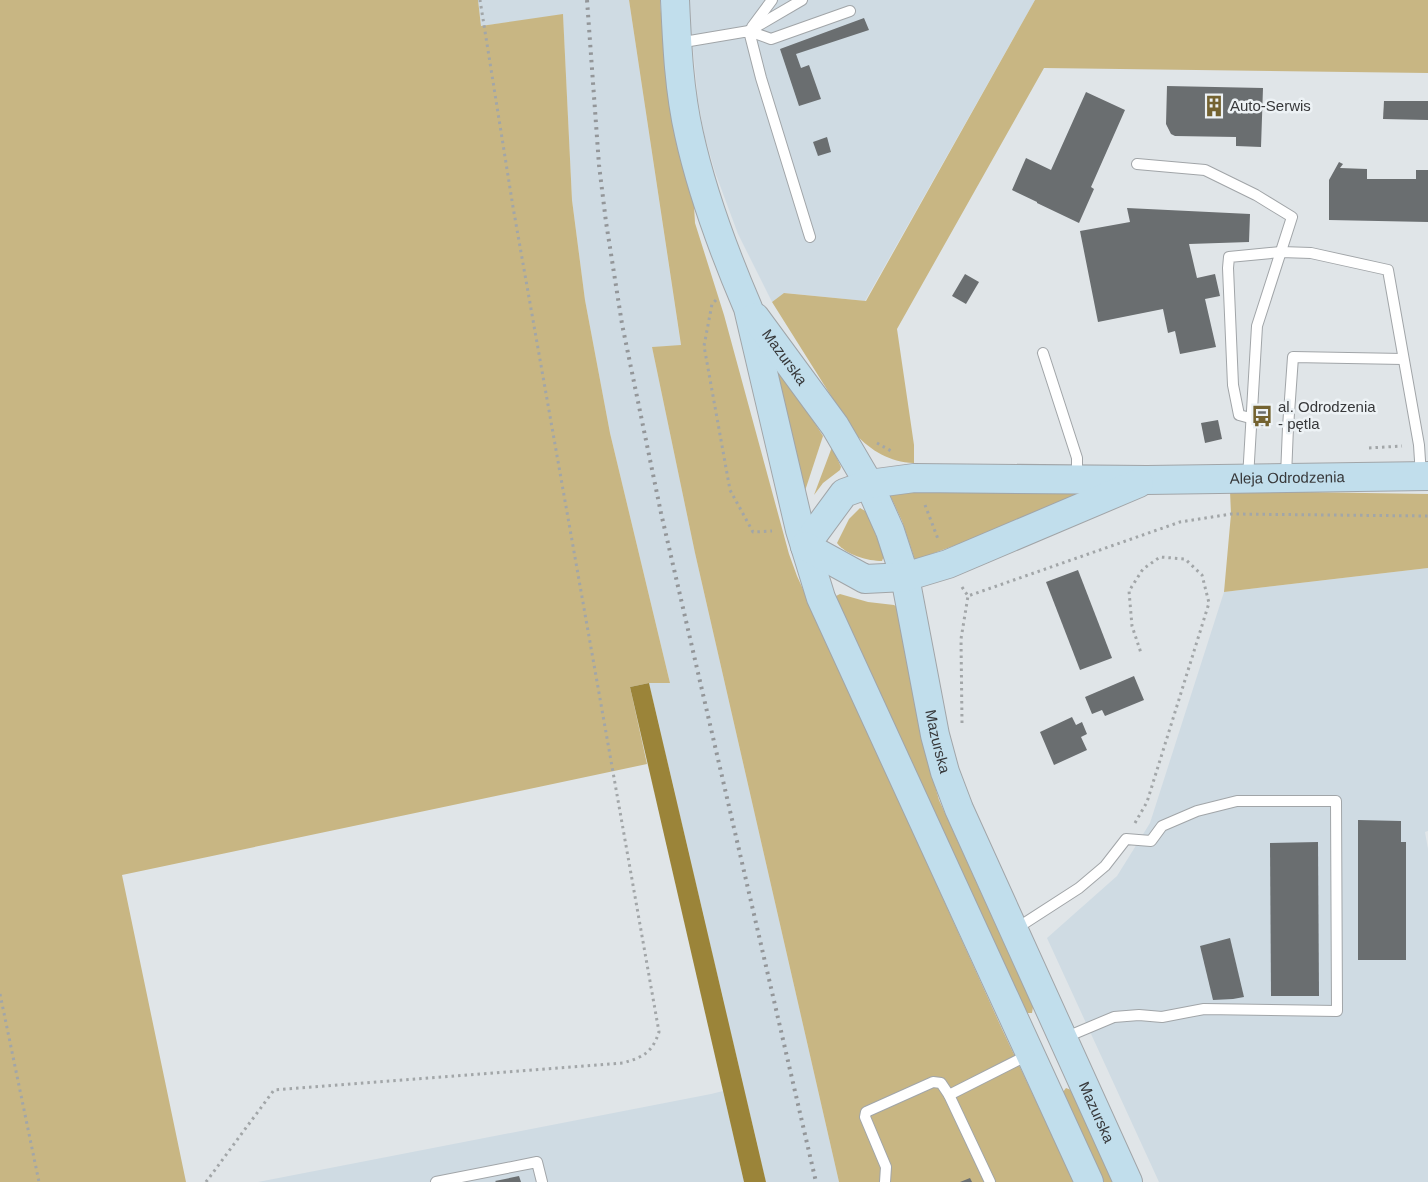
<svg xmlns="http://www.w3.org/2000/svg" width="1428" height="1182" font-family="Helvetica,sans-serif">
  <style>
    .built { fill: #cfdbe3 }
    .green { fill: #c8b683 }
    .water { fill: #9b8439 }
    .building { fill: #6a6e70 }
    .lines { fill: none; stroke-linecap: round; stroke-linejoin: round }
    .lane-casing { stroke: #a1a5a8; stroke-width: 12 }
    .secondary-casing { stroke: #a1a5a8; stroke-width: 30 }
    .path { stroke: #a2a6a8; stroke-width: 3; stroke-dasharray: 2.5 4; stroke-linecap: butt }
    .lane { stroke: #fff; stroke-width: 10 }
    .secondary { stroke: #c1deec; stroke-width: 28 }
    .rail { stroke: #939699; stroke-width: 4; stroke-dasharray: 2.5 5; stroke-linecap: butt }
    .labels { text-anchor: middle; stroke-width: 5; stroke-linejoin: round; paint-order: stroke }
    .poi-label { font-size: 15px; fill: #37383a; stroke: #edf2f5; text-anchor: start }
    .street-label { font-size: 15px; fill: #37383a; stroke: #edf2f5 }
  </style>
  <rect width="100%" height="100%" fill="#e0e5e8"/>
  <!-- built -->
  <g class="built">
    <path d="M478 0H629L681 346 652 347 695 553 839 1182H766L649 683H670L610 433 585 300 572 200 563 15 481 26Z"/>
    <path d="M688 0H1035L865 301 785 293 772 302 738 234 715 172 704 134 698 100Z"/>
    <path d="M1428 568V831L1425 832 1428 849V1182H1159L1047 938 1117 876 1150 823 1224 592Z"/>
    <path d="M723 1091 744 1182H258L711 1094Z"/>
  </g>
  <!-- green -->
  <g class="green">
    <path d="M0 0H478L481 26 563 14 572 200 585 300 610 433 670 683H649L630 687 647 764 122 875 186 1182H0Z"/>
    <path d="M629 0H660L665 67 675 135 694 206 695 223 724 315 789 554 797 576 1002 1029 1074 1182H839L695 553 652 347 681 345Z"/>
    <path d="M1035 0H1428V73L1044 68 897 329 914 445V463C889 462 872 451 855 434L772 302 784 293 866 301Z"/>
    <path d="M772 356 823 436 803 497Z"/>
    <path d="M832 447 841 467 840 470 823 483 814 495Z"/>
    <path d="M900 491 1082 492 1081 499 915 560 902 521 889 493Z"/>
    <path d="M1230 491 1428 494V568L1224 592 1231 514Z"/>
    <path d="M860 508 867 512 884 556 882 561C868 561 846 555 837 543L849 519Z"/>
    <path d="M840 594 868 602 894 605 897 607 924 748 939 800 1033 1007 1032 1013H1025L847 622 836 596Z"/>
    <path d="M1066 1088 1071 1090 1113 1182H1104L1064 1095 1063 1092Z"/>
  </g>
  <!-- water -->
  <path class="water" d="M649 683 766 1182H744L630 687Z"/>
  <!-- building -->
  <g class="building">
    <path d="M864 18 869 30 796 54 801 68 809 65 821 99 799 106 780 49Z"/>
    <path d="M1167 86 1263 88 1261 147 1236 146V137L1175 136 1171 134 1166 124Z"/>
    <path d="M1086 92 1125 110 1091 187 1094 189 1079 223 1037 203V202L1012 190 1026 158 1051 170Z"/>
    <path d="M1384 101H1428V120L1383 119Z"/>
    <path d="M827 137 831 152 818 156 813 142Z"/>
    <path d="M1339 162 1343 164 1340 168 1367 169V179H1416V170H1428V222L1329 220V180Z"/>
    <path d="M1127 208 1250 214 1249 242 1189 244 1197 278 1215 274 1220 296 1205 299 1216 347 1180 354 1175 331 1168 333 1163 309 1098 322 1080 231 1130 222Z"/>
    <path d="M965 274 979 282 966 304 952 296Z"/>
    <path d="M1257 406H1267V426L1256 425Z"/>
    <path d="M1218 420 1222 439 1205 443 1201 423Z"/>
    <path d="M1078 570 1112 658 1080 670 1046 582Z"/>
    <path d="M1134 676 1144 700 1105 716 1102 710 1092 714 1085 697Z"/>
    <path d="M1072 717 1076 725 1082 722 1087 734 1081 737 1087 750 1054 765 1040 732Z"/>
    <path d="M1358 820 1401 821V842H1406V960H1358Z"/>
    <path d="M1318 842 1319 996H1271L1270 843Z"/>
    <path d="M1230 938 1244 997 1233 999 1213 1000 1200 946Z"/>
    <path d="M519 1176 521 1182H496L495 1181Z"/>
    <path d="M970 1178 972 1182H960Z"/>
  </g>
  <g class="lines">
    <!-- lane casing -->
    <g class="lane-casing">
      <g id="lane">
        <path d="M752 27 772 0"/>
        <path d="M749 31 771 39 850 11"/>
        <path d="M749 31 802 0"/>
        <path d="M678 43 749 31 761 78 810 237"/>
        <path d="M1137 164 1205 170 1256 195 1292 217 1257 326 1248 478"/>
        <path d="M1043 353 1077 458V478"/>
        <path d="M1250 418 1239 415 1233 385 1228 268 1229 257 1281 252 1311 253 1388 270 1419 445 1421 476"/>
        <path d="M1286 476 1288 427 1293 357 1403 359"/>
        <path d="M1014 930 1079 888 1105 866 1126 839 1151 841 1162 826 1197 811 1237 801H1336L1337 1011 1204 1009 1162 1017 1139 1015 1114 1017 1064 1038"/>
        <path d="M949 1095 1030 1054"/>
        <path d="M436 1182 537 1162 542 1182"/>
        <path d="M885 1182 886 1167 865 1117 866 1112 933 1082 941 1083 949 1095 990 1182"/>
      </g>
    </g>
    <!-- secondary casing -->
    <g class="secondary-casing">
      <g id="secondary">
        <path d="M675 0C677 44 679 90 689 134 702 193 724 252 748 308L800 530 821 598 1089 1182"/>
        <path id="s1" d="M755 317 835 426 869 484 890 531 905 577 935 735 945 772 959 809 1128 1182"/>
        <path id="s2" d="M805 546 844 493 869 484 914 478 1147 480 1428 476"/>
        <path d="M805 546 865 579 905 577 948 564 1139 483"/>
      </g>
    </g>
    <!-- path -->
    <g class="path">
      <path d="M716 300 712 304 704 346 730 490 753 532 772 531"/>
      <path d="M877 443 893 452"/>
      <path d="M1369 448 1402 446"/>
      <path d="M925 505 938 539"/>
      <path d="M962 587 968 596 1180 522 1231 514 1428 516"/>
      <path d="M962 723 961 639 968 596"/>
      <path d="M1135 823 1147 802 1209 603 1202 575 1185 559 1160 557 1143 569 1129 591 1132 626 1141 653"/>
      <path d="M0 994 39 1182"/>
      <path d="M206 1182 274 1090 623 1063C643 1057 652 1053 659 1032L513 207 480 0"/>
    </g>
    <!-- lane -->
    <use href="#lane" class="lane"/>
    <!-- secondary -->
    <use href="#secondary" class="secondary"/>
    <!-- rail -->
    <path class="rail" d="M587 0 599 165 606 222 622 324 661 513 816 1182"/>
  </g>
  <!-- icons -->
  <defs>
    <g id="building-bare" transform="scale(1.725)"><path d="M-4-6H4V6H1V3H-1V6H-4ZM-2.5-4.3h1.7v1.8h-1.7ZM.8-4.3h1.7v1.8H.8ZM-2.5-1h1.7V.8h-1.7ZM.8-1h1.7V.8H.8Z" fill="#746331" stroke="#edf2f5" stroke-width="2.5" paint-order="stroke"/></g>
    <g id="bus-bare" transform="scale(1.725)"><path d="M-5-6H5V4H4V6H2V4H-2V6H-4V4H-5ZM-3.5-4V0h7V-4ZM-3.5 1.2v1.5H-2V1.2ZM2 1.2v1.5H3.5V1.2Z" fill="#746331" stroke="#edf2f5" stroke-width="2.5" paint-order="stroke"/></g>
  </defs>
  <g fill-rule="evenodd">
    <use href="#building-bare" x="1214" y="106"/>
    <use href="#bus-bare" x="1262" y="416"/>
  </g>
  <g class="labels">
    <!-- poi labels -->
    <g class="poi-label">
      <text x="1230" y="111">Auto-Serwis</text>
      <text x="1278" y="412">al. Odrodzenia<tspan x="1278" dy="17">- pętla</tspan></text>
    </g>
    <!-- street labels -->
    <g class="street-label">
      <text dy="5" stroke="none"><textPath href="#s1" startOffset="50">Mazurska</textPath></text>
      <text dy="5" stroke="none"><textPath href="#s2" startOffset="511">Aleja Odrodzenia</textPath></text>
      <text dy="5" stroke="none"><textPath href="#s1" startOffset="470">Mazurska</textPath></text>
      <text dy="5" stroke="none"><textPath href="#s1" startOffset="874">Mazurska</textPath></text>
    </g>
  </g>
</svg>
